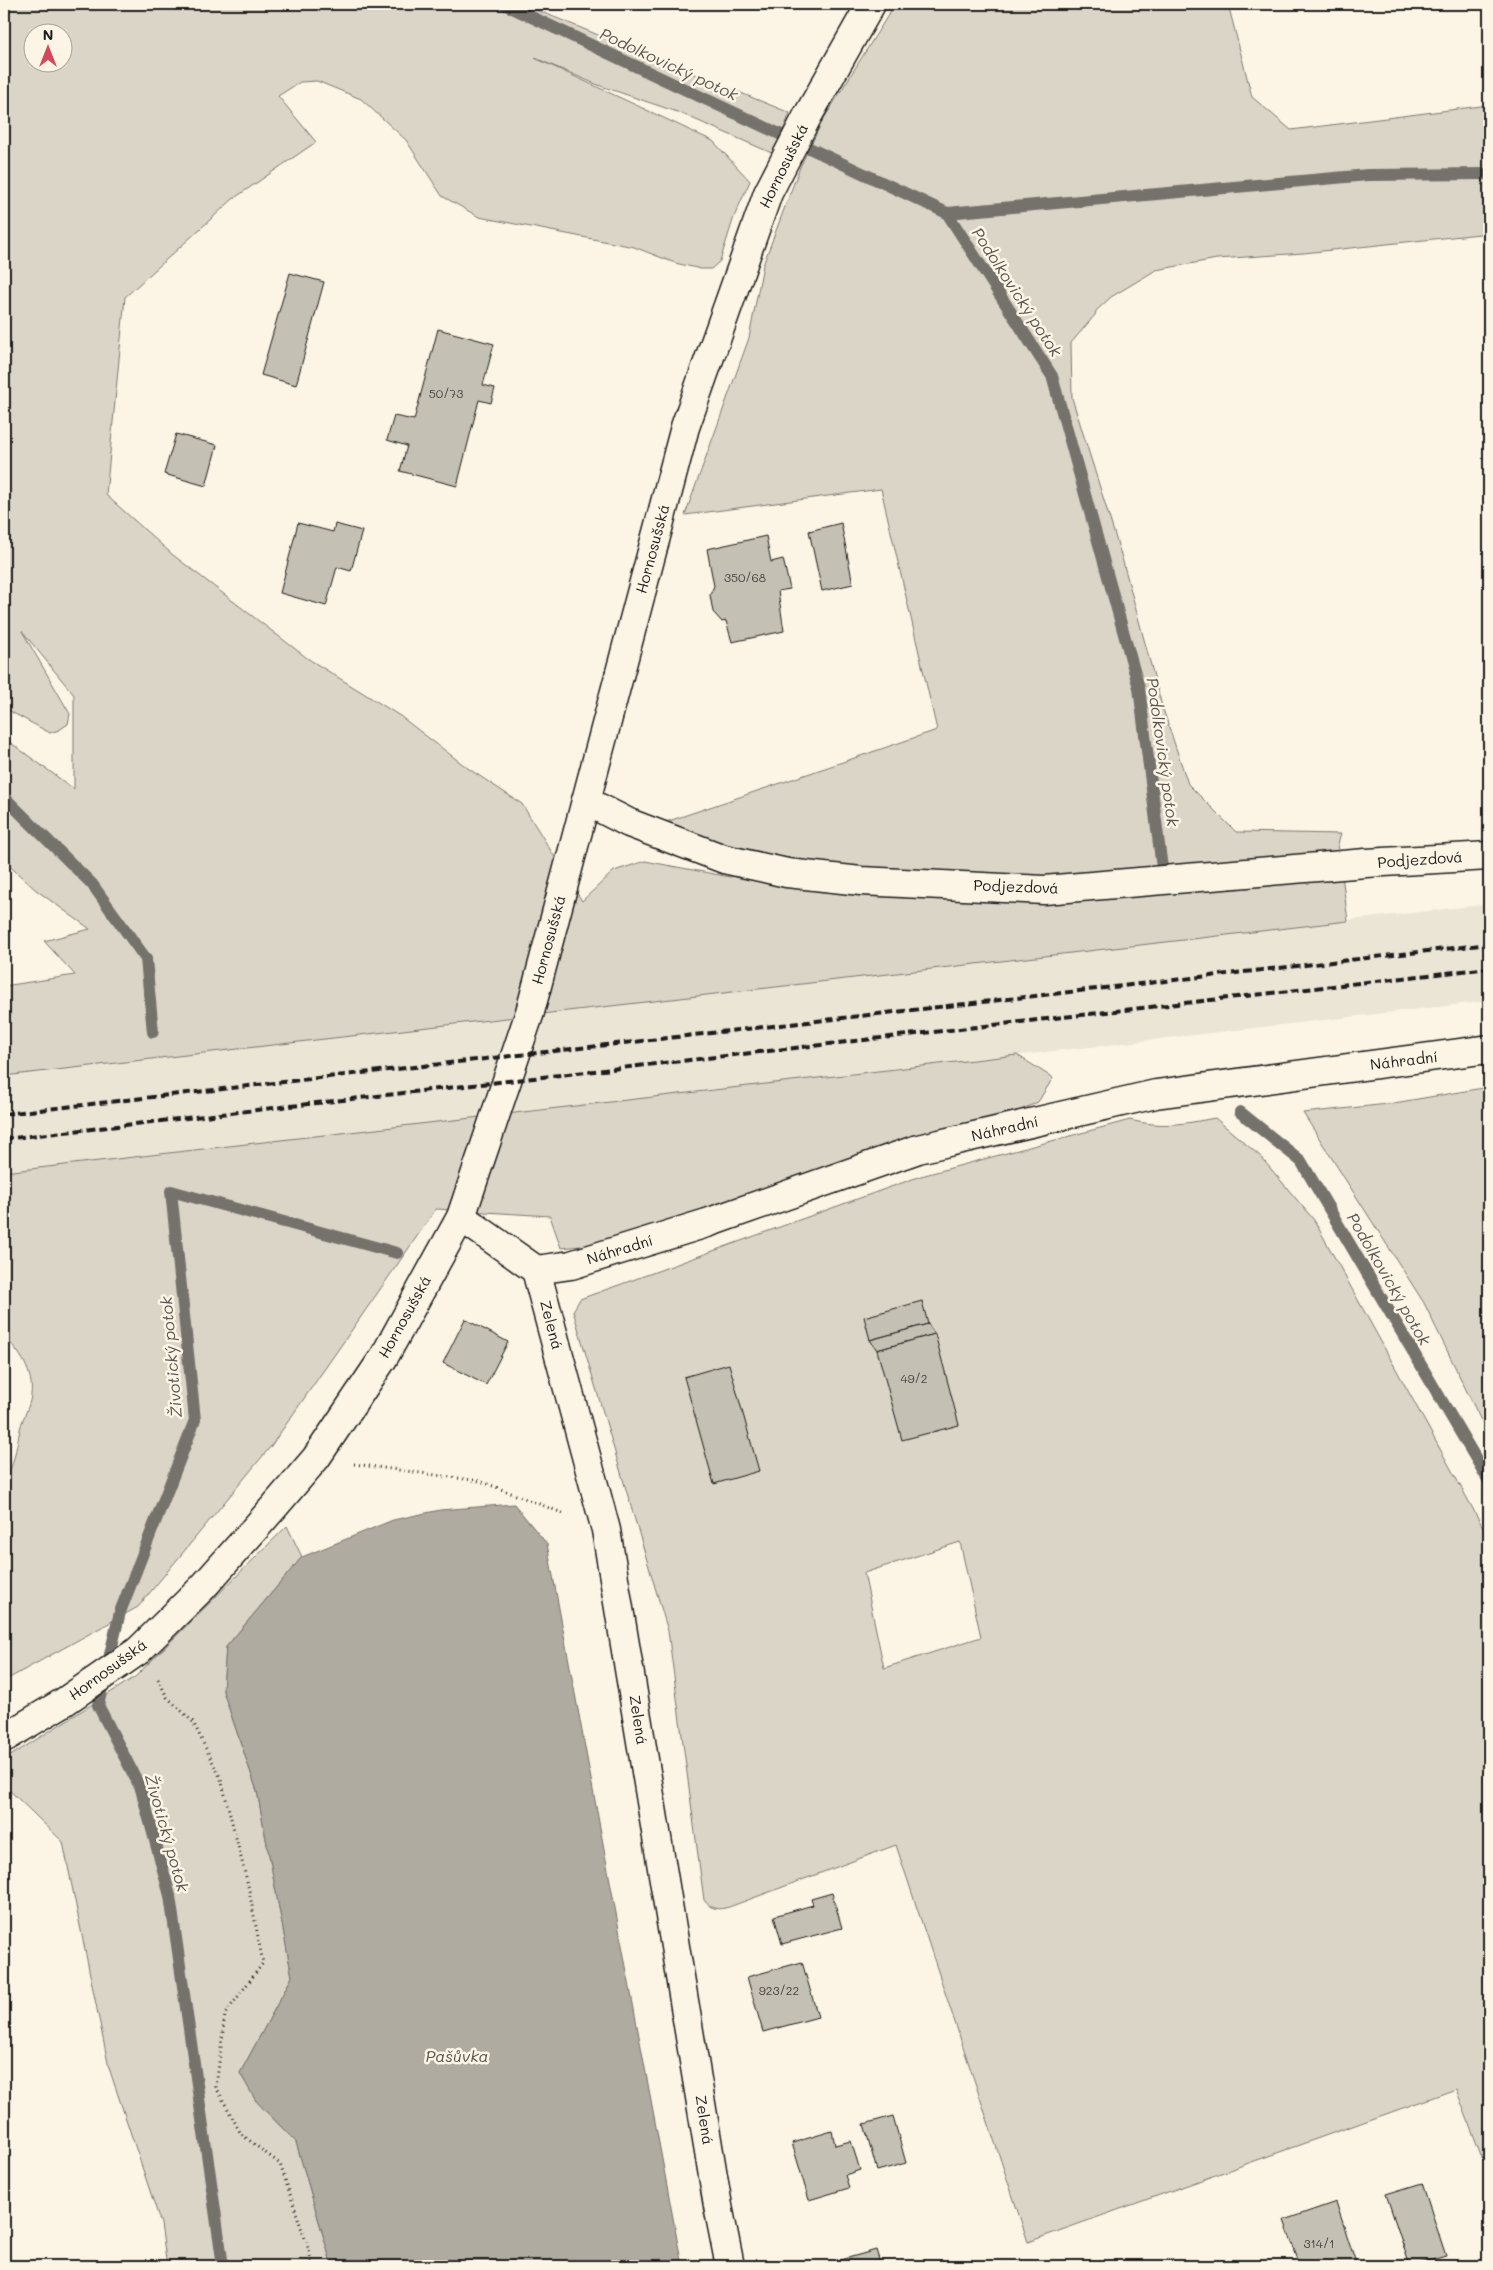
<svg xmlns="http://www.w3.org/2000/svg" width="1493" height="2270" font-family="Mali,sans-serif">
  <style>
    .built { fill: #ebe5d6 }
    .green { fill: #dbd5c8; stroke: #7c7872; fill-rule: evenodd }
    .water { fill: #b0aba1; stroke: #75726c }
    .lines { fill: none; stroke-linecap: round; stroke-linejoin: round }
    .stream { stroke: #75726c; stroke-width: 12 }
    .building { fill: #c4c0b3; stroke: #1c1c1c }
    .minor-casing { stroke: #1c1c1c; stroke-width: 31 }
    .tertiary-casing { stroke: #1c1c1c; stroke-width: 31 }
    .path { stroke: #1c1c1c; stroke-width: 3; stroke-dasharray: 1 4; stroke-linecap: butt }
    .minor { stroke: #fcf5e5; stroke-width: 28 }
    .tertiary { stroke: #fcf5e5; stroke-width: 28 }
    .rail { stroke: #1c1c1c; stroke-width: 4; stroke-dasharray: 8 4; stroke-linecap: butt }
    .labels { text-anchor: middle; stroke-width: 5; stroke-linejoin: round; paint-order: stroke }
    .number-label { font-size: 12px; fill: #464542 }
    .street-label { font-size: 15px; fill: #1c1c1c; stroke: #fcf5e5 }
    .water-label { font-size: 16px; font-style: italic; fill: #575551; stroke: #fcf5e5 }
  </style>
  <rect width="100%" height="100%" fill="#fcf5e5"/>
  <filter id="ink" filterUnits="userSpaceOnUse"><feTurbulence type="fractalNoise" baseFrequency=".02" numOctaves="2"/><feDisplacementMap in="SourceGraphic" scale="10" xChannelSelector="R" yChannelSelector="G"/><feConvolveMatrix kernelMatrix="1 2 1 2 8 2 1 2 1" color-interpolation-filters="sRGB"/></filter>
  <g filter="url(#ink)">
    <!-- built -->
    <path class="built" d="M1489 904V1001L4 1172V1076Z"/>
    <!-- green -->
    <g class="green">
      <path d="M4 4H522L790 113 774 154 680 113 598 85 535 58 713 141 750 181 734 217 720 261 711 269H701L675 263 634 247 479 217 442 196 406 140 361 99 317 81 300 82 278 96 316 142 233 199 125 297 106 495 173 555 307 658 400 716 469 769 522 804 582 901 614 871 645 861 730 877 801 859 768 856 654 826 937 730 881 489 685 515 749 338 763 265 800 167 823 120 895 4H1228L1252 97 1291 130 1489 105V233L1304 253 1217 259 1156 270 1111 297 1096 311 1095 315 1071 343 1072 398 1122 558 1162 706 1188 784 1236 832 1341 834 1338 844 1348 921 4 1076V986L75 975 44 941 90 929 36 890 4 861V738L74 789V695L22 631 70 714 68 724 59 730 50 733 4 708ZM32 32H62V62H32Z"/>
      <path d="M1017 1055 1053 1078 1038 1102 995 1122 611 1243 561 1248 550 1216 436 1209 271 1446 138 1607 4 1681V1484C14 1464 16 1450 20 1429 23 1417 30 1406 31 1395 34 1373 20 1351 4 1337V1172Z"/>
      <path d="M1489 1087V1437L1424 1303 1303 1113 1388 1104Z"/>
      <path d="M1215 1118 1260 1156 1314 1220 1489 1538V2176L1456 2089 1028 2242 896 1845 729 1907C718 1910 711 1910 704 1900L668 1631 573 1311 580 1299 921 1176 1130 1120C1161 1128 1183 1124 1215 1118ZM960 1542 981 1637 884 1668 864 1573Z"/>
      <path d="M287 1526 302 1557 226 1647 223 1691 257 1791 292 1977 240 2073 256 2101 296 2142 332 2266H167L161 2224 109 2068 63 1842 4 1785V1760L135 1677Z"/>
    </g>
    <!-- water -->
    <path class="water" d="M514 1504 547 1544 682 2266H332L296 2142 256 2101 240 2073 292 1977 257 1791 223 1691 226 1647 302 1557 393 1520 440 1510Z"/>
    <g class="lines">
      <!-- stream -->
      <g class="stream">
        <path d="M504 4 947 213 1052 376 1139 688 1162 868"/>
        <path d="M947 213 1368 175 1489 174"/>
        <path d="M4 797 92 884 146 959 153 1032"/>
        <path d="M1240 1112 1301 1161 1489 1481"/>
        <path d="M223 2266 170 1896 141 1789 98 1705 120 1612 195 1420 171 1191 397 1253"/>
      </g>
    </g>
    <!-- building -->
    <g class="building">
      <path d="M290 273 324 282 296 385 261 375Z"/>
      <path d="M438 329 494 344 483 385 495 388 491 403 479 400 457 486 400 471 407 446 387 440 394 416 414 420Z"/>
      <path d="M176 434 217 445 206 486 164 474Z"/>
      <path d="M298 523 333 532 335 524 362 531 351 571 337 567 326 606 280 593Z"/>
      <path d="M841 523 853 584 822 591 809 531Z"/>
      <path d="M766 536 771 562 783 559 790 589 778 591 784 631 732 642 726 621 722 622 713 612 710 595 714 586 707 549Z"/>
      <path d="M922 1301 928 1324 870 1340 864 1317Z"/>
      <path d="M465 1319 508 1342 486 1385 443 1363Z"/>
      <path d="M928 1324 935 1334 877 1350 870 1340Z"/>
      <path d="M935 1334 959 1425 902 1440 877 1350Z"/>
      <path d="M729 1364 759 1471 714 1484 684 1377Z"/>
      <path d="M832 1893 842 1928 782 1944 774 1916 813 1905 811 1899Z"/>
      <path d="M802 1962 818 2017 763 2032 747 1977Z"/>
      <path d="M893 2116 906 2163 877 2171 864 2124Z"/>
      <path d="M832 2131 835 2145 851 2141 860 2170 845 2175 849 2188 809 2200 792 2143Z"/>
      <path d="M1422 2183 1446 2256 1410 2266 1386 2194Z"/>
      <path d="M1336 2202 1357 2266H1300L1284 2220Z"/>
      <path d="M876 2250 881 2266H828L827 2264Z"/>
    </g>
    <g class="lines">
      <!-- minor casing -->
      <g class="minor-casing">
        <g id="minor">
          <path d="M586 801 629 823 724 859 787 873 861 881 1044 890 1366 863 1489 856"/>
          <path d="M461 1217 536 1270 606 1530 718 2206 730 2266"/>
          <path d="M536 1270 571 1265 707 1223 918 1149 1156 1094 1489 1049"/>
        </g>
      </g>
      <!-- tertiary casing -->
      <g class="tertiary-casing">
        <path id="tertiary" d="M4 1738 64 1702 138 1651 203 1587 274 1507 316 1458 384 1357 461 1217 530 1012 685 427 768 193 807 117 871 4"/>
      </g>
      <!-- path -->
      <g class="path">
        <path d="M354 1464 480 1481 565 1514"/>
        <path d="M158 1679 167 1697 193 1722 221 1779 248 1885 263 1963 225 2014 216 2087 241 2134 280 2164 309 2251 312 2266"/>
      </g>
      <!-- minor -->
      <use href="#minor" class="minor"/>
      <!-- tertiary -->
      <use href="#tertiary" class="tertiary"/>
      <!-- rail -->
      <g class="rail">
        <path d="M4 1114 1489 944"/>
        <path d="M4 1139 1489 968"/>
      </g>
    </g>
  </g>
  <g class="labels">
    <!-- number labels -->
    <g class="number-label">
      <text x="446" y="398">50/73</text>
      <text x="745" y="582">350/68</text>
      <text x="914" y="1383">49/2</text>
      <text x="779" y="1995">923/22</text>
      <text x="1319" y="2248">314/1</text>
    </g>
    <!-- street labels -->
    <g class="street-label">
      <text transform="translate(784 166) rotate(-64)" y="5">Hornosušská</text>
      <text transform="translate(653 549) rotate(-75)" y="5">Hornosušská</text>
      <text transform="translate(1420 860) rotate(-4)" y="5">Podjezdová</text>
      <text transform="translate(1016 887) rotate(2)" y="5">Podjezdová</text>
      <text transform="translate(549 940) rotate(-75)" y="5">Hornosušská</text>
      <text transform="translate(1404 1061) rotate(-7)" y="5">Náhradní</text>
      <text transform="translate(1005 1129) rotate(-13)" y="5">Náhradní</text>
      <text transform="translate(620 1250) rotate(-17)" y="5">Náhradní</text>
      <text transform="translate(405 1317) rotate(-61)" y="5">Hornosušská</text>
      <text transform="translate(551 1325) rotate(75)" y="5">Zelená</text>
      <text transform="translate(108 1670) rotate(-36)" y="5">Hornosušská</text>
      <text transform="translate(638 1720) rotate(81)" y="5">Zelená</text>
      <text transform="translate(704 2120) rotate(81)" y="5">Zelená</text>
    </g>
    <!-- water labels -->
    <g class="water-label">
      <text transform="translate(669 64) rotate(25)" y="6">Podolkovický potok</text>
      <text transform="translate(1017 292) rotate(57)" y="6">Podolkovický potok</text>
      <text transform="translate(1163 752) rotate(82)" y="6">Podolkovický potok</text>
      <text transform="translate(1389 1279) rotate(60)" y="6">Podolkovický potok</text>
      <text transform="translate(171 1357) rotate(-95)" y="6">Životický potok</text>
      <text transform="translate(167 1833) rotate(74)" y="6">Životický potok</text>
      <text x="457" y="2062">Pašůvka</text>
    </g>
  </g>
  <!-- margin -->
  <rect width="1493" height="2270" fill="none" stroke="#fcf5e5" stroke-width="20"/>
  <rect x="10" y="10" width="1473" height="2250" fill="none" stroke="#1c1c1c" stroke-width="2" filter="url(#ink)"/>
  <!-- north arrow -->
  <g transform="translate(48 48)"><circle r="24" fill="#fcf5e5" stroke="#a29e95"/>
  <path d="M0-4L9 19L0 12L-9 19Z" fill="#d1495b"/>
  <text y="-8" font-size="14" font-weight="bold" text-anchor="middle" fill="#1c1c1c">N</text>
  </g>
</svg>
